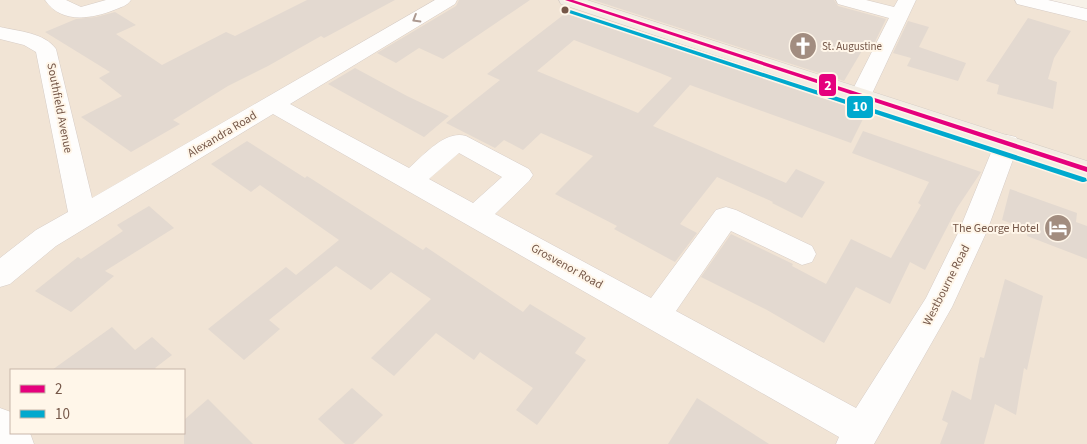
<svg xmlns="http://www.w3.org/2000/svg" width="1087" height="444" font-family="'Source Sans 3',sans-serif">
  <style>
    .residential { fill: #f1e4d5; fill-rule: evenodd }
    .building { fill: #e3d9d0; fill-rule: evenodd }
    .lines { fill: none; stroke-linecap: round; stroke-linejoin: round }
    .minor-casing { stroke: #d6ccc6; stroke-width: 1 }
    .major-casing { stroke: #d5ccc5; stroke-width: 1 }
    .minor { fill: #fefdfc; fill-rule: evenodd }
    .major { fill: #f3ede4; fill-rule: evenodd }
    .bus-1-casing { stroke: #fff6e9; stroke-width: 3 }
    .bus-2-casing { stroke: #fff6e9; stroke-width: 3 }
    .bus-1 { fill: #e5007d; fill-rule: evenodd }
    .bus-2 { fill: #00a9ce; fill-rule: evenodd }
    .oneway { stroke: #ac9990 }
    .bus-dot { fill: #755748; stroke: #fff6e9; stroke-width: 2 }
    .labels { text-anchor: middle; stroke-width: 4; stroke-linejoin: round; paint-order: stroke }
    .far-poi-label { font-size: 11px; fill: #755748; stroke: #fff6e9; text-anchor: start }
    .street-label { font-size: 12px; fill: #755748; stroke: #fff6e9 }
    .poi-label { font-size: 12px; fill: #755748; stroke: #fff6e9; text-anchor: end }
    .line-badge { stroke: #fff6e9; stroke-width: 2 }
    .badge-label { font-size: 14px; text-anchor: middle; font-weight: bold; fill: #fff }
  </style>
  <rect width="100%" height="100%" fill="#f7f1e8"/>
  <!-- residential -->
  <path class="residential" d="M0 0H1045L1087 10V444H0ZM11 370H184V433H11Z"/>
  <!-- building -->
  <g class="building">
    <path d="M307 0H395L324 38 321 36 268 66 228 86 173 120 180 124 131 152 81 117 122 96 99 78 110 72 45 32 76 19 96 17 115 12 136 25 116 34 162 65 226 32 235 36Z"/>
    <path d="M459 0H530L443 59 419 48 396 63 377 53 456 6Z"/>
    <path d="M593 0H834L838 6 886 19 873 46 866 44 844 81Z"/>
    <path d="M571 9 835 97 832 101 866 113 851 143 690 85 653 126 786 183 796 169 825 182 802 218 772 203 773 202 717 177 680 224 697 233 675 262 614 229 617 226 555 194 593 156 541 133 523 150 504 140 495 148 446 123 500 80 487 74ZM574 40 660 73 672 78 638 113 537 71Z"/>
    <path d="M1028 18 1071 31 1054 58 1048 79 1057 82 1053 109 997 94 999 85 986 81Z"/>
    <path d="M908 21 929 27 919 47 966 63 958 81 907 66 911 58 893 53Z"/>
    <path d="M355 68 407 96 449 116 424 137 328 84Z"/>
    <path d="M863 131 981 172 957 208 925 270 910 262 890 304 856 287 824 343 767 310 701 277 731 234 793 264 792 266 826 284 851 239 891 258 921 205 918 203 929 182 852 153Z"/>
    <path d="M247 141 305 178 307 176 423 250 426 247 523 312 530 304 586 338 575 353 586 360 537 425 516 410 533 388 480 352 474 360 436 333 394 376 371 358 431 299 391 272 371 290 336 266 269 320 280 329 244 360 208 329 286 267 296 275 339 240 260 185 251 192 211 164Z"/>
    <path d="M1010 189 1077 213 1076 222 1087 226V259L1027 236 1029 230 1002 220Z"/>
    <path d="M149 206 174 228 105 271 114 276 71 312 35 291 78 257 81 259 123 231 117 225Z"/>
    <path d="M1005 279 1043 296 1027 370 1024 368 1016 415 995 404 984 444H940L948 423 942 420 952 390 971 400 980 357 984 358Z"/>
    <path d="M112 327 135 350 152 337 172 355 155 368 157 370H52Z"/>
    <path d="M352 388 383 415 353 444H345L318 419Z"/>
    <path d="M697 398 769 444H668Z"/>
    <path d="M208 399 253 444H184V420Z"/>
  </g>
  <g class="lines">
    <!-- minor casing -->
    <g class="minor-casing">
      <g id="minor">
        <path d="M45 0H66L81 7 106 0H131C127 6 121 7 114 10 91 19 61 24 45 0Z"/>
        <path d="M435 0H457L455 4 290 104 409 168C424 155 445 130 466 136L529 169 533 175 529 181 495 214 651 298 716 210 726 207 736 210 812 246 816 254 812 262 802 265 731 231 676 311 856 408 926 298 959 231 995 143 998 137 1007 135 1016 137 1019 143 987 231 952 307 874 444H836L839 437 273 114 56 246 10 284 0 287V258L36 230 68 212 36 52 24 45 0 39V27C18 31 45 33 56 49L92 198ZM459 153 502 177 473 203 429 179Z"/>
        <path d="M836 0H866L894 7 898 0H916L869 100 861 102 853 100 850 95 889 18 838 4Z"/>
        <path d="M1015 0H1048L1087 9V21L1017 4Z"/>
        <path d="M0 408 11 412V433H30L34 444H0Z"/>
      </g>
    </g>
    <!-- major casing -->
    <g class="major-casing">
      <path id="major" d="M559 0H587L1087 161V179L561 4Z"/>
    </g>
    <!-- minor -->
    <use href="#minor" class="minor"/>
    <!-- major -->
    <use href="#major" class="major"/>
    <!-- bus-1 casing -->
    <g class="bus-1-casing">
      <path id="bus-1" d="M565 0H573L1087 167V172Z"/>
    </g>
    <!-- bus-2 casing -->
    <g class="bus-2-casing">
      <path id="bus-2" d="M563 9H567L1086 178 1087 181 1084 182H1082L563 11Z"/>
    </g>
    <!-- bus-1 -->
    <use href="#bus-1" class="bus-1"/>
    <!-- bus-2 -->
    <use href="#bus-2" class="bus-2"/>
  </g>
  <!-- one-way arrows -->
  <defs><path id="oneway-chevron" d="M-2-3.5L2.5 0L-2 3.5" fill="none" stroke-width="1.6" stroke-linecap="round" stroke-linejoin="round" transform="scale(1.25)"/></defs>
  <use class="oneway" href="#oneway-chevron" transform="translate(416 19) rotate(149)"/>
  <!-- icons -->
  <defs>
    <g id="church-disc" transform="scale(1.4375)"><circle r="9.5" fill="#a28d80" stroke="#fff6e9"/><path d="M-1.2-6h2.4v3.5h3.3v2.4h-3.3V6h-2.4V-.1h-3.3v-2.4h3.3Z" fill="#fff"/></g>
    <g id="hotel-disc" transform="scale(1.4375)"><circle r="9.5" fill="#a28d80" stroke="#fff6e9"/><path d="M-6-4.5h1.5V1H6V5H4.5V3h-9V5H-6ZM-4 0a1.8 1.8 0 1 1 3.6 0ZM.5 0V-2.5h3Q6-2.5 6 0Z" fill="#fff"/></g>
  </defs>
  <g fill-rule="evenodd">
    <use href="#church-disc" x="803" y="46"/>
    <use href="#hotel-disc" x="1058" y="228"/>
  </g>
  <!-- markers -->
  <circle class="bus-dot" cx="565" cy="10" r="4.5"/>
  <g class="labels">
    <!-- far-poi labels -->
    <g class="far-poi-label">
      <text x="822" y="50">St. Augustine</text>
    </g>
    <!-- street labels -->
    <g class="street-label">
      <text transform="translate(60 108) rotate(79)" y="4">Southfield Avenue</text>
      <text transform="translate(222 134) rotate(-31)" y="4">Alexandra Road</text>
      <text transform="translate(567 266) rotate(29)" y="4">Grosvenor Road</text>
      <text transform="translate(946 285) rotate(-63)" y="4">Westbourne Road</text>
    </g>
    <!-- poi labels -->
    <g class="poi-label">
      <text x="1039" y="232">The George Hotel</text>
    </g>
  </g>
  <g class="line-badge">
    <rect x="818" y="73" width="19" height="24" rx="5" fill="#e5007d"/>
    <rect x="846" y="95" width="28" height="24" rx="5" fill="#00a9ce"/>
  </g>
  <g class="badge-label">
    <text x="828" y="90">2</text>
    <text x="860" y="111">10</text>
  </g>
  <!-- legend -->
  <rect x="10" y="369" width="175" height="65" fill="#fff6e9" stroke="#c8b6a9"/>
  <rect x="20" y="385" width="25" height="8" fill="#e5007d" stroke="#c8b6a9"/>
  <text x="55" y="394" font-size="15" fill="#755748">2</text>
  <rect x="20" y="410" width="25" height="8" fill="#00a9ce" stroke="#c8b6a9"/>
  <text x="55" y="419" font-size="15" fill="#755748">10</text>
</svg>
